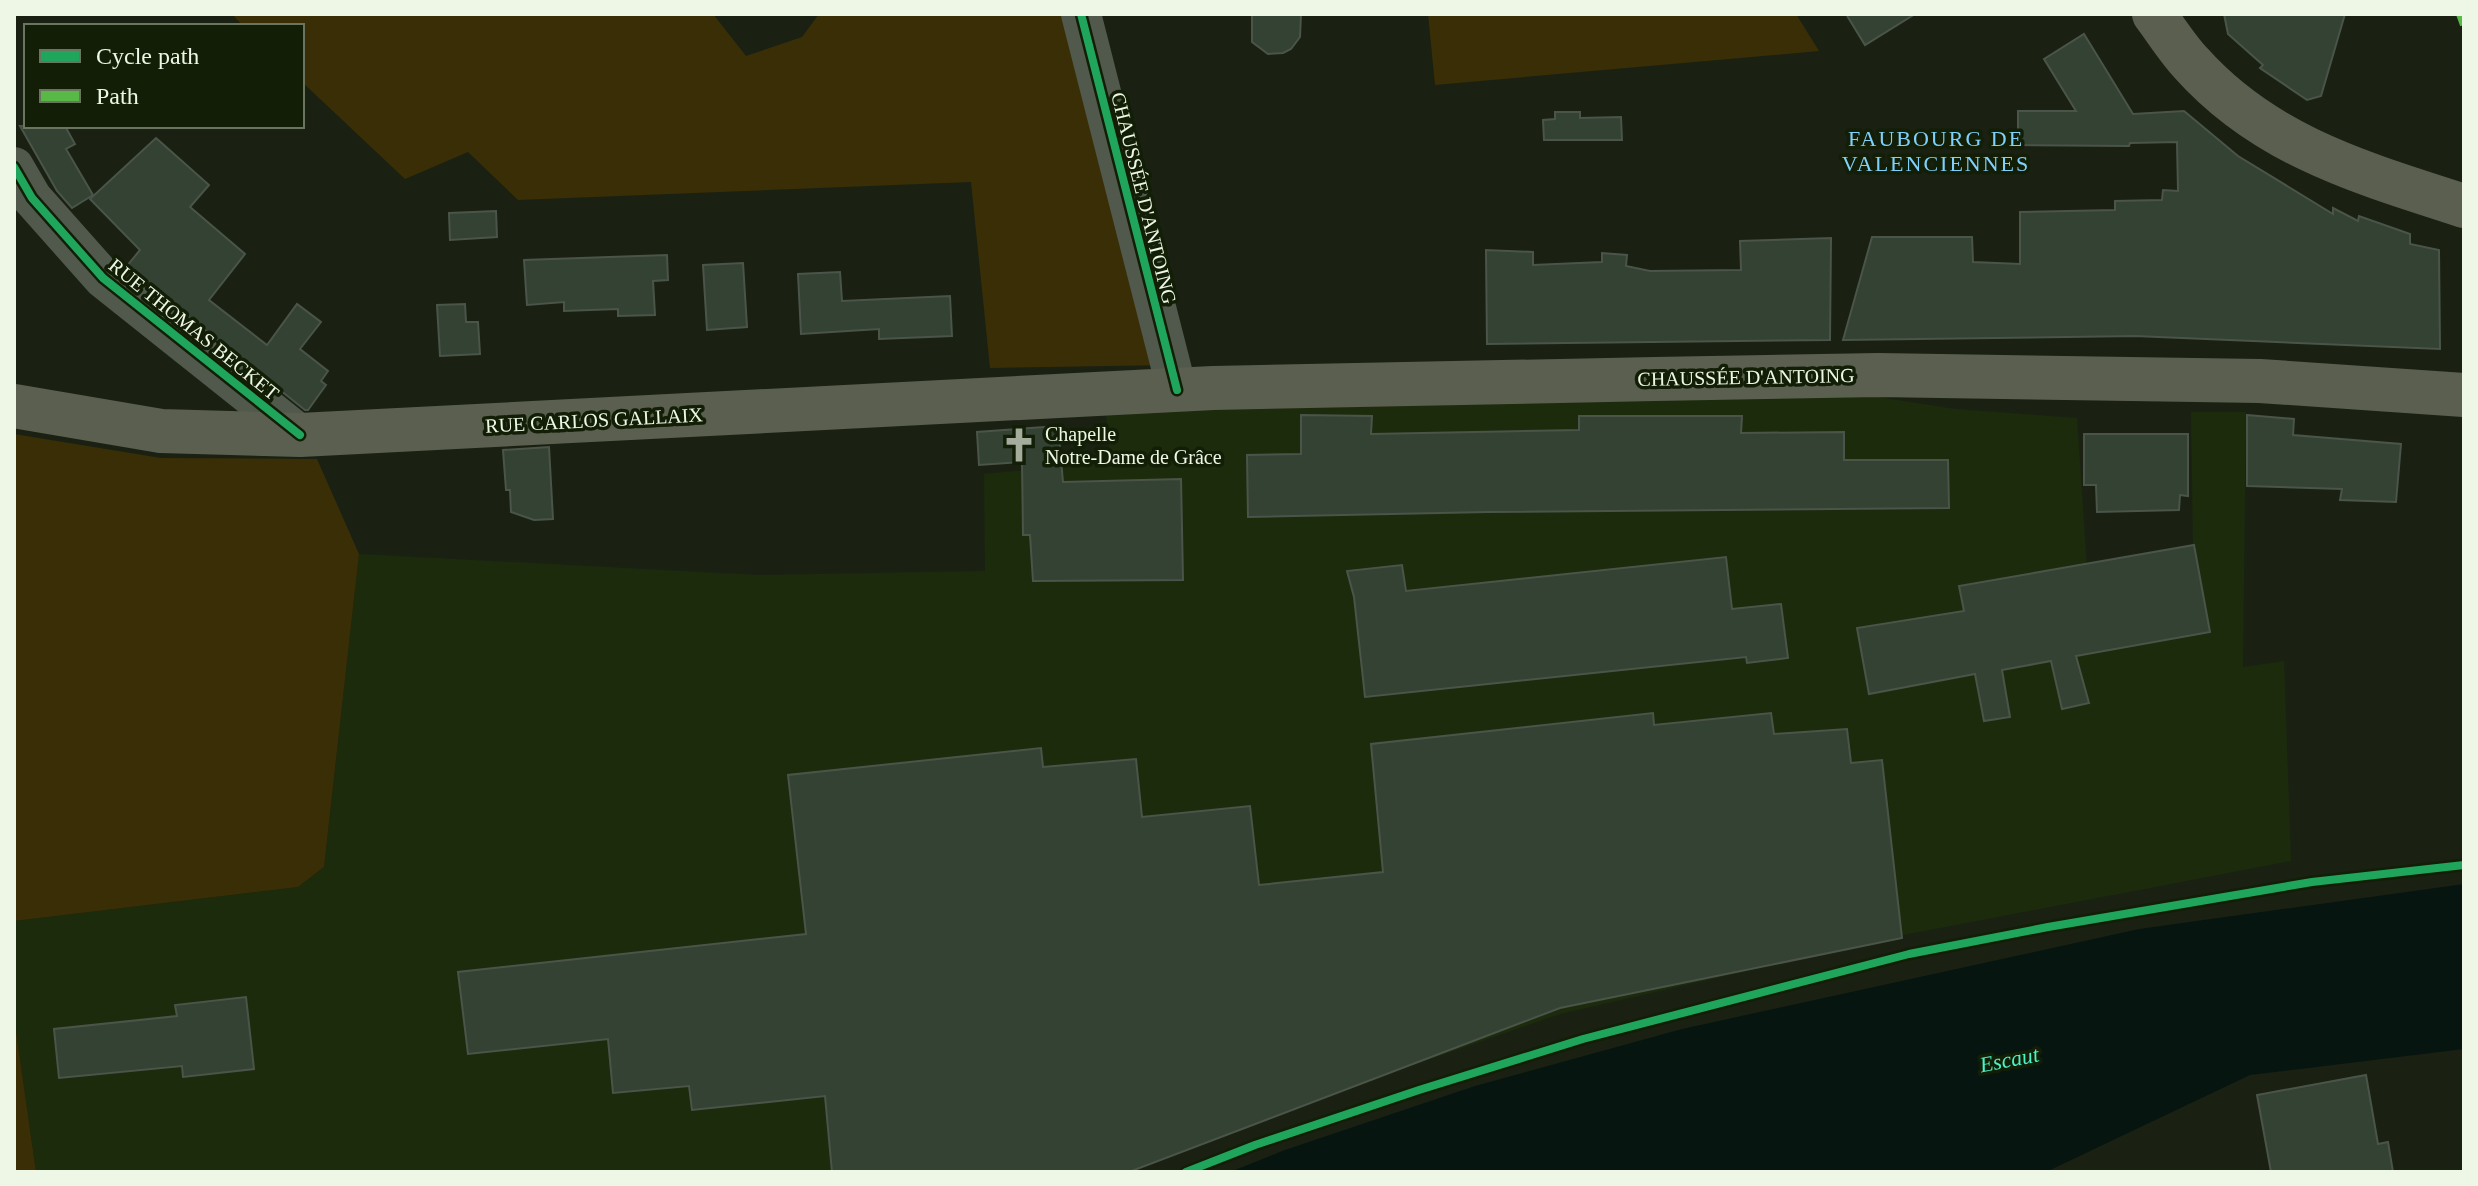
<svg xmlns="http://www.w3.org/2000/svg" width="2478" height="1186" font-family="Georgia,serif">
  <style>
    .built { fill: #1d2b0d }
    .green { fill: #3a2e06 }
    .water { fill: #071510 }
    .building { fill: #334233; stroke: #4b5449; stroke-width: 2 }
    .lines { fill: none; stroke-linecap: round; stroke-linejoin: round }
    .minor { stroke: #51584c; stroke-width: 40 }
    .major { stroke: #5b5f50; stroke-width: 44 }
    .quiet { stroke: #58b947; stroke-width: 6; stroke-dasharray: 12 6; stroke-linecap: butt }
    .cycleway-casing { stroke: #121e05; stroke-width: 13 }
    .cycleway { stroke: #20a55d; stroke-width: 8 }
    .labels { text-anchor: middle; stroke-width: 7; stroke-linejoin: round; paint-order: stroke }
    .street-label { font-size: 20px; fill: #eef7e6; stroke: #121e05 }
    .poi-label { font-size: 20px; fill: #eef7e6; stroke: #121e05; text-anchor: start }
    .neighbourhood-label { font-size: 22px; letter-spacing: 2px; fill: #80d0fc; stroke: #121e05 }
    .water-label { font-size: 22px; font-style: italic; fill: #48f4c8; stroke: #121e05 }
  </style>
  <rect width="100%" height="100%" fill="#1a2113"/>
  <!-- built -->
  <path class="built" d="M1826 389 1955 409 2077 418 2087 569 2193 546 2191 412H2246L2243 667 2284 661 2291 861 1898 936 1560 1014 1298 1105 1130 1172H36L14 1017V921L298 887 324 867 359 554 757 575 985 571 984 474 1111 462 1106 414 1233 406Z"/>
  <!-- green -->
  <g class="green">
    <path d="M232 14H713L746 56 802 37 819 14H1081L1170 365 990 368 971 182 518 200 468 152 405 179 302 82V26H243Z"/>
    <path d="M1428 14H1796L1819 51 1435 85Z"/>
    <path d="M14 434 161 458 317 459 359 554 324 867 298 887 14 921Z"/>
    <path d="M14 1017 36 1172H14Z"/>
  </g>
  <!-- water -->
  <path class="water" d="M2464 884V1049L2250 1075 2046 1172H1230L1285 1150 1475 1086 1682 1029 2139 929Z"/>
  <!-- building -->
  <g class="building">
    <path d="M1252 14H1301L1300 37 1291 49 1283 53 1268 54 1252 42Z"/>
    <path d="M1846 14H1915L1865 45Z"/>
    <path d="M2224 14H2345L2321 96 2307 100 2260 68 2263 65 2228 34Z"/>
    <path d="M2084 34 2133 114 2184 111 2238 156 2333 214V208L2358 221 2359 216 2410 234V244L2439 250 2440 349 2135 336 1843 340 1872 237H1972L1973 262 2020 264V212L2115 210V201L2162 200 2163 190 2178 191 2177 142 2130 143 2129 146 2018 145V111H2076L2044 59Z"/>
    <path d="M1555 112H1580V118L1621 117 1622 140H1544L1543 120 1555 119Z"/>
    <path d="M20 126H65L75 144 66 149 93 195 72 208 57 191Z"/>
    <path d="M156 138 209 185 190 207 245 254 209 300 267 345 297 304 321 322 300 349 328 371 321 381 326 385 308 410H305L126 267 140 250 90 199Z"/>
    <path d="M496 211 497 237 450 240 449 213Z"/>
    <path d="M1831 238 1830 340 1487 344 1486 250 1533 252V265L1602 262V253L1627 255 1626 266 1650 271 1741 270 1740 241Z"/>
    <path d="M667 255 668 280 653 281 655 315 618 316V309L564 311V302L527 305 524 260Z"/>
    <path d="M743 263 747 327 707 330 703 265Z"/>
    <path d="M840 272 842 301 950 296 952 336 879 339V329L801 334 798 274Z"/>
    <path d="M465 304 466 322H478L480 354 440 356 437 305Z"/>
    <path d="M1301 415 1372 416 1371 434 1579 430V416H1742L1741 433 1844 432V460H1948L1949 508 1488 512 1248 517 1247 455 1301 454Z"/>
    <path d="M2247 415 2294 419 2293 435 2401 444 2396 502 2340 500 2342 489 2247 486Z"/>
    <path d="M1058 426 1063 482 1181 479 1183 580 1033 581 1030 535H1023L1022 462 979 465 977 432Z"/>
    <path d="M2084 434H2188V496L2180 495 2179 510 2097 512 2096 485H2084Z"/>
    <path d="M549 447 553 519 534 520 511 512 510 490H506L503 450Z"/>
    <path d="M2194 545 2210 632 2076 656 2089 703 2062 709 2051 661 2002 670 2010 717 1984 721 1975 674 1869 694 1857 628 1964 611 1959 586Z"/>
    <path d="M1726 557 1732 609 1781 604 1788 658 1747 663 1746 657 1365 697 1354 597 1347 571 1402 565 1406 591Z"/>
    <path d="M1653 713 1654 725 1771 713 1774 734 1847 729 1851 763 1882 760 1902 938 1560 1008 1129 1172H832L825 1096 692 1110 689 1086 613 1093 608 1039 468 1054 458 972 806 934 788 775 1041 748 1043 767 1136 759 1142 817 1250 806 1259 885 1383 872 1371 744Z"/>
    <path d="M246 997 254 1069 183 1077 182 1066 59 1078 54 1029 177 1016 175 1005Z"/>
    <path d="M2366 1075 2378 1144 2388 1142 2393 1172H2271L2257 1095Z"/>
  </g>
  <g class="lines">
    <!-- minor -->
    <g class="minor">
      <path d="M1081 14 1177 390"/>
      <path d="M14 167 32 198 103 278 300 435"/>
    </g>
    <!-- major -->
    <g class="major">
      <path d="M2154 14C2166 30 2177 48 2191 63 2265 146 2362 173 2464 206"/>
      <path d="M14 406 161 431 300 435 1213 388 1655 379 1878 375 2260 381 2464 395"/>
    </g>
    <!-- quiet -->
    <path class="quiet" d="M2459 14 2464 28"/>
    <!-- cycleway casing -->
    <g class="cycleway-casing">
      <g id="cycleway">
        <path d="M1081 14 1177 390"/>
        <path d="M14 167 32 198 103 278 300 435"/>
        <path d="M1186 1172 1255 1145 1419 1090 1583 1039 1909 954 2048 927 2312 882 2464 865"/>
      </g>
    </g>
    <!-- cycleway -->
    <use href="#cycleway" class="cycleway"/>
  </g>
  <!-- icons -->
  <defs>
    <g id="church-bare" transform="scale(2.76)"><path d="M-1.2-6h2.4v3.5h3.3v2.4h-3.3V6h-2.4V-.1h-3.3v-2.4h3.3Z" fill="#a4ac9c" stroke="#121e05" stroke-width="2.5" paint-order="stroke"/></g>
  </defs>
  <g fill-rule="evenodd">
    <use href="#church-bare" x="1019" y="445"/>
  </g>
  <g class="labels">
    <!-- street labels -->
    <g class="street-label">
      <text transform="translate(1144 198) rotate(76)" y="7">CHAUSSÉE D'ANTOING</text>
      <text transform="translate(194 329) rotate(39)" y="7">RUE THOMAS BECKET</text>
      <text transform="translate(1746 377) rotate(-1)" y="7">CHAUSSÉE D'ANTOING</text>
      <text transform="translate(594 420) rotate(-3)" y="7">RUE CARLOS GALLAIX</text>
    </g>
    <!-- poi labels -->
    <g class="poi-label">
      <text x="1045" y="441">Chapelle<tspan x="1045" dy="23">Notre-Dame de Grâce</tspan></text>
    </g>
    <!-- neighbourhood labels -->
    <g class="neighbourhood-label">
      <text x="1936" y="146">FAUBOURG DE<tspan x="1936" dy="25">VALENCIENNES</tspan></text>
    </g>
    <!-- water labels -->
    <g class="water-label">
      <text transform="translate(2009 1059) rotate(-11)" y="8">Escaut</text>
    </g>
  </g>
  <!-- border -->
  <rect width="2478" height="1186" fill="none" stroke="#eef7e6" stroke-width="32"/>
  <!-- legend -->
  <rect x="24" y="24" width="280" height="104" fill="#121e05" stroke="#6a755f" stroke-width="2"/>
  <rect x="40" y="50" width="40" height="12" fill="#20a55d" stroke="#6a755f" stroke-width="2"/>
  <text x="96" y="64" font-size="24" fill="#eef7e6">Cycle path</text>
  <rect x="40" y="90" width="40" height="12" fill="#58b947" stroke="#6a755f" stroke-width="2"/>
  <text x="96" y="104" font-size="24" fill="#eef7e6">Path</text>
</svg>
